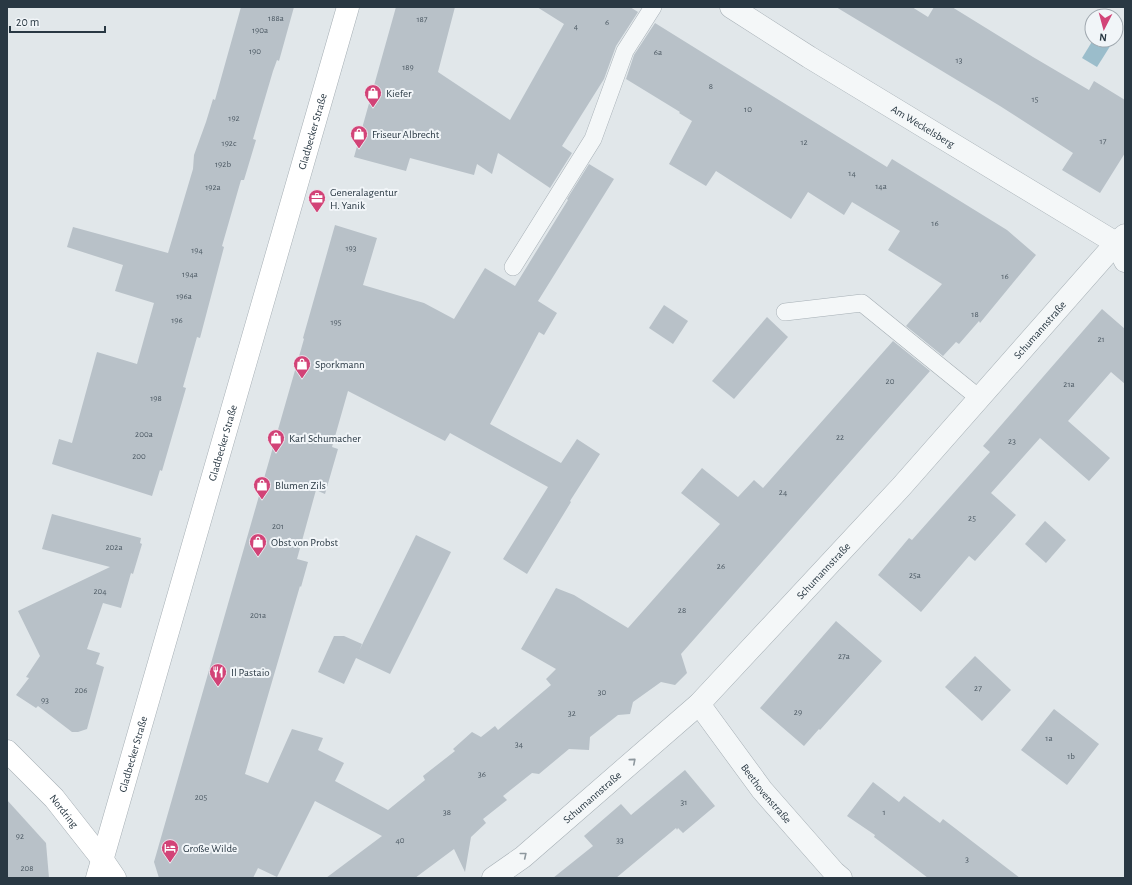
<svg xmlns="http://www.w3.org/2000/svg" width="1132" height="885" font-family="'Alegreya Sans',sans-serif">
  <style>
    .water { fill: #9bbdcb }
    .building { fill: #b8c1c8 }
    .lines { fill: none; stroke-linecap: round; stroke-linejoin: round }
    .lane-casing { stroke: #a6afb5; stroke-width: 18 }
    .street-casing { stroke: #a6afb5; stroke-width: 23 }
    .secondary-casing { stroke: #a6afb5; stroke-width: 23 }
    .lane { stroke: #f4f7f8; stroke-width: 17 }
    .street { stroke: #f4f7f8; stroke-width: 22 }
    .secondary { stroke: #fff; stroke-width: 22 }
    .oneway { stroke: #8e989e }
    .labels { text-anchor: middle; stroke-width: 4; stroke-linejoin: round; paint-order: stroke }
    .number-label { font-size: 9px; fill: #4d5a64 }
    .poi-label { font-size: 11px; fill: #293843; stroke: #f1f5f8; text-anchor: start }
    .street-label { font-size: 11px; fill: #293843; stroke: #f1f5f8 }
  </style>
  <rect width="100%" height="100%" fill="#e1e7ea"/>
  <!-- water -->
  <path class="water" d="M1093 40H1114L1097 67 1082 58Z"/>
  <!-- building -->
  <g class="building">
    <path d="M241 7H294L279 61 277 60 273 71 253 139 256 140 244 180H241L222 246 224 247 200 338 197 337 183 387 186 388 162 471 160 470 152 496 52 464 59 439 72 443 97 352 137 364 154 303 115 291 123 265 67 247 73 227 168 253 193 169 194 155 206 122 213 99 215 100Z"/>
    <path d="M396 7H455L438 72 510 120 564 24 537 7H630L638 12 616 46 604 79 562 146 572 153 550 188 498 153 492 174 477 164 474 175 410 158 406 171 354 157Z"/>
    <path d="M836 7H912L928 17 934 7H952L1033 57 1089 90 1094 81 1125 100V153L1100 193 1062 170 1073 153 1000 106Z"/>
    <path d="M655 23 887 167 892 159 1007 230 1036 255 980 323 979 321 959 344 956 342 943 356 906 326 942 284 888 250 900 231 852 202 844 215 808 192 791 219 716 171 706 186 669 164 692 121 679 113 680 112 626 79 634 55Z"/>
    <path d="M589 164 614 179 538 301 557 313 544 335 539 332 490 424 561 463 577 439 600 454 570 501 571 502 527 574 503 559 548 487 450 433 445 441 348 391 332 447 338 449 325 494 316 490 297 559 308 562 301 587 300 586 245 774 268 783 292 729 323 738 318 750 344 763 335 781 388 810 425 780 423 776 455 751 453 749 472 732 481 737 495 726 498 730 551 685 546 679 556 669 521 649 556 588 574 595 628 628 720 524 681 493 702 468 738 497 754 480 763 488 893 341 930 371 681 654 687 673 675 685 661 682 633 702 630 714 618 715 590 737 589 750 569 749 539 774 532 773 503 796 507 800 483 819 486 823 471 837 465 872 454 849 415 878H326L382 836 315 801 277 877 258 868 253 878H159L154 862 304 339 303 338 335 225 377 238 363 285 424 303 454 319 485 268 515 286 568 200 567 199Z"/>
    <path d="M664 305 688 321 673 344 649 328Z"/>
    <path d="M1102 309 1125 329V384L1111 372 1068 421 1110 458 1089 481 1040 438 991 493 1016 515 975 561 969 556 921 612 878 575 909 538 912 540 990 452 983 446Z"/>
    <path d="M767 317 788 337 734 399 712 381Z"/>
    <path d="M52 514 141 538 140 543 142 544 133 574 131 573 121 608 103 603 87 649 100 653 96 664 104 667 87 729 78 732H72L38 706 36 708 16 695 29 678 26 677 40 656 18 611 110 567 42 549Z"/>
    <path d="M1045 521 1066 540 1046 563 1025 544Z"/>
    <path d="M416 535 451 552 390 674 356 658 344 684 318 672 334 636H344L362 644 359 651Z"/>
    <path d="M836 621 882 661 820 730 819 729 804 746 760 708Z"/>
    <path d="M975 656 1011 690 982 721 945 687Z"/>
    <path d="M1054 709 1099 744 1067 785 1021 750Z"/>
    <path d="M685 770 715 806 683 833 678 828 677 830 676 828 616 878H553L593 846 584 836 621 804 631 815Z"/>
    <path d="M873 782 899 802 904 796 940 823 943 819 1020 878H928L874 837 875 835 847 816Z"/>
    <path d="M7 800 46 843 49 878H7Z"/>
  </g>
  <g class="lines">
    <!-- lane casing -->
    <g class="lane-casing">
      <g id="lane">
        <path d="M513 267 593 139 625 51 653 7"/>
        <path d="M785 312 862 303 979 398"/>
      </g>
    </g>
    <!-- street casing -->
    <g class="street-casing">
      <g id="street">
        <path id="s1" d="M731 7 809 57 1116 243 1125 261"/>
        <path id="s2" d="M699 704 762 790 834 872 841 878"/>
        <path id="s3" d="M493 878 523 857 699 704 901 487 1116 243 1125 235"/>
      </g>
    </g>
    <!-- secondary casing -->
    <g class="secondary-casing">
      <g id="secondary">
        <path id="s4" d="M7 751 54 798 102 859 115 878"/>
        <path id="s5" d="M97 878 348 7"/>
      </g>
    </g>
    <!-- lane -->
    <use href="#lane" class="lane"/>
    <!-- street -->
    <use href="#street" class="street"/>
    <!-- secondary -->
    <use href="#secondary" class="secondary"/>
  </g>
  <!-- one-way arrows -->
  <defs><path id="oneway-chevron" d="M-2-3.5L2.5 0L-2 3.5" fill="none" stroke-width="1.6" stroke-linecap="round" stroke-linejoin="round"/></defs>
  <g class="oneway">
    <use href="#oneway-chevron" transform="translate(633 761) rotate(-41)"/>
    <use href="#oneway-chevron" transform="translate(524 855) rotate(-39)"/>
  </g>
  <!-- icons -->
  <defs>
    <g id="shop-pin" transform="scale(0.9)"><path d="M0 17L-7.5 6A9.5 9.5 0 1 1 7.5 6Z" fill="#d24377" stroke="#f1f5f8"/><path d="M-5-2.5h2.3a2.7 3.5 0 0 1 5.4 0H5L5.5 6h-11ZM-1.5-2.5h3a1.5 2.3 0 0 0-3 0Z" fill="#fff"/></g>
    <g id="office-pin" transform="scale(0.9)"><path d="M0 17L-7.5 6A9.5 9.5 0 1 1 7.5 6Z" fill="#d24377" stroke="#f1f5f8"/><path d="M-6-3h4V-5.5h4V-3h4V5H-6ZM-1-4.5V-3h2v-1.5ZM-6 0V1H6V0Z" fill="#fff"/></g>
    <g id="restaurant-pin" transform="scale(0.9)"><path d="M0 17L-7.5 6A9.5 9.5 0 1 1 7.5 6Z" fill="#d24377" stroke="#f1f5f8"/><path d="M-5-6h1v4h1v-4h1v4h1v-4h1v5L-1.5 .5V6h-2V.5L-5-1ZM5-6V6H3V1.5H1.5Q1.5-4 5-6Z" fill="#fff"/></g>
    <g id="hotel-pin" transform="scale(0.9)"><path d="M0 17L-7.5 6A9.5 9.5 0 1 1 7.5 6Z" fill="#d24377" stroke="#f1f5f8"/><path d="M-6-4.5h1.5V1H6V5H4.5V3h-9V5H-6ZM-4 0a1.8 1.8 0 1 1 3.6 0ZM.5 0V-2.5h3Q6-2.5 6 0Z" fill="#fff"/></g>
  </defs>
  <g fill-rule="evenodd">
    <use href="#shop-pin" x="373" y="93"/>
    <use href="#shop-pin" x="359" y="134"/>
    <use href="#office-pin" x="317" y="198"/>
    <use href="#shop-pin" x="302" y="364"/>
    <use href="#shop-pin" x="276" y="438"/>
    <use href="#shop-pin" x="262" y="485"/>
    <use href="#shop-pin" x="258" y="542"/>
    <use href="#restaurant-pin" x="218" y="672"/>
    <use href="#hotel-pin" x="170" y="848"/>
  </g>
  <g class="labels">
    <!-- number labels -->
    <g class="number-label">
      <text x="276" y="21">188a</text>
      <text x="422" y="22">187</text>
      <text x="607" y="25">6</text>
      <text x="576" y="29">4</text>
      <text x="260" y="33">190a</text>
      <text x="255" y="54">190</text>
      <text x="658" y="55">6a</text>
      <text x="959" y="63">13</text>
      <text x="408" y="70">189</text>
      <text x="711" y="89">8</text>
      <text x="1035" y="102">15</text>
      <text x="748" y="112">10</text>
      <text x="234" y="121">192</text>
      <text x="1103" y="144">17</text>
      <text x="804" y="145">12</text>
      <text x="229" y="146">192c</text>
      <text x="223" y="167">192b</text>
      <text x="852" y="176">14</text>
      <text x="881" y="189">14a</text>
      <text x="213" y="190">192a</text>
      <text x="935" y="226">16</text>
      <text x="351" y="251">193</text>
      <text x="197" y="253">194</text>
      <text x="190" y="277">194a</text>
      <text x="1005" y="279">16</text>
      <text x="184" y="299">196a</text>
      <text x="975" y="317">18</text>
      <text x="177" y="323">196</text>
      <text x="336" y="325">195</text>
      <text x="1101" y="342">21</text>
      <text x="890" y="384">20</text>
      <text x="1069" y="387">21a</text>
      <text x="156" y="401">198</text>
      <text x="144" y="437">200a</text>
      <text x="840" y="440">22</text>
      <text x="1012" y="444">23</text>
      <text x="139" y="459">200</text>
      <text x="783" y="495">24</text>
      <text x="972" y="521">25</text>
      <text x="278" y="529">201</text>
      <text x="114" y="550">202a</text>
      <text x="721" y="569">26</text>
      <text x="915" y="578">25a</text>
      <text x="100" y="594">204</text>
      <text x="682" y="613">28</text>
      <text x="258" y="618">201a</text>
      <text x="844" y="659">27a</text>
      <text x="978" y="691">27</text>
      <text x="81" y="693">206</text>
      <text x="602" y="695">30</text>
      <text x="45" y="703">93</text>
      <text x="798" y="715">29</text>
      <text x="572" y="716">32</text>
      <text x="1049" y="741">1a</text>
      <text x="519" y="747">34</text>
      <text x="1071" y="759">1b</text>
      <text x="482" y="777">36</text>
      <text x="201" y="800">205</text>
      <text x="684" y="805">31</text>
      <text x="447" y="815">38</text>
      <text x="884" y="815">1</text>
      <text x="20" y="839">92</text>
      <text x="400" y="843">40</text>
      <text x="620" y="843">33</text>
      <text x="967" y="862">3</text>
      <text x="27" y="871">208</text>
    </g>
    <!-- poi labels -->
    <g class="poi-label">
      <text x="386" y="97">Kiefer</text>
      <text x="372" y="138">Friseur Albrecht</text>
      <text x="330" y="196">Generalagentur<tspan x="330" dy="13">H. Yanik</tspan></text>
      <text x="315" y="368">Sporkmann</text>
      <text x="289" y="442">Karl Schumacher</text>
      <text x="275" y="489">Blumen Zils</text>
      <text x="271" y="546">Obst von Probst</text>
      <text x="231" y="676">Il Pastaio</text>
      <text x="183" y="852">Große Wilde</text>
    </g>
    <!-- street labels -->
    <g class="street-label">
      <text dy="4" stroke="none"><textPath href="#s1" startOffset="226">Am Weckelsberg</textPath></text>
      <text dy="4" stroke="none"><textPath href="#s5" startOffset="777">Gladbecker Straße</textPath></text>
      <text dy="4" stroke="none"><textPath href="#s3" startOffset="776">Schumannstraße</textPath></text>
      <text dy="4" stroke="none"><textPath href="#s5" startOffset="453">Gladbecker Straße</textPath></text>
      <text dy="4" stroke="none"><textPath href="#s3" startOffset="452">Schumannstraße</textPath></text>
      <text dy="4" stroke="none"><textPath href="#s5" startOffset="129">Gladbecker Straße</textPath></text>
      <text dy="4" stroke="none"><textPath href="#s2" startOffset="112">Beethovenstraße</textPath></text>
      <text dy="4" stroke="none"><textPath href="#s3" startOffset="128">Schumannstraße</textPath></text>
      <text dy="4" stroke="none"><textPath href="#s4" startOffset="83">Nordring</textPath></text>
    </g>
  </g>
  <!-- border -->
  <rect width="1132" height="885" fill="none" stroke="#293843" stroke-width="16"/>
  <!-- north arrow -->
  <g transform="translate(1104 28) rotate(186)"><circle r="19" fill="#f1f5f8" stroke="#a1a9b0"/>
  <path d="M0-3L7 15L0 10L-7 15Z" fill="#d24377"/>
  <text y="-6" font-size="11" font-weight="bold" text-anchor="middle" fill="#293843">N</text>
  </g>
  <!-- scale -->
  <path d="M10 26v6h95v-6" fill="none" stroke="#293843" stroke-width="2"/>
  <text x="16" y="26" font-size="12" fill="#293843" stroke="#f1f5f8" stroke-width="3" paint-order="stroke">20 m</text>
</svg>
